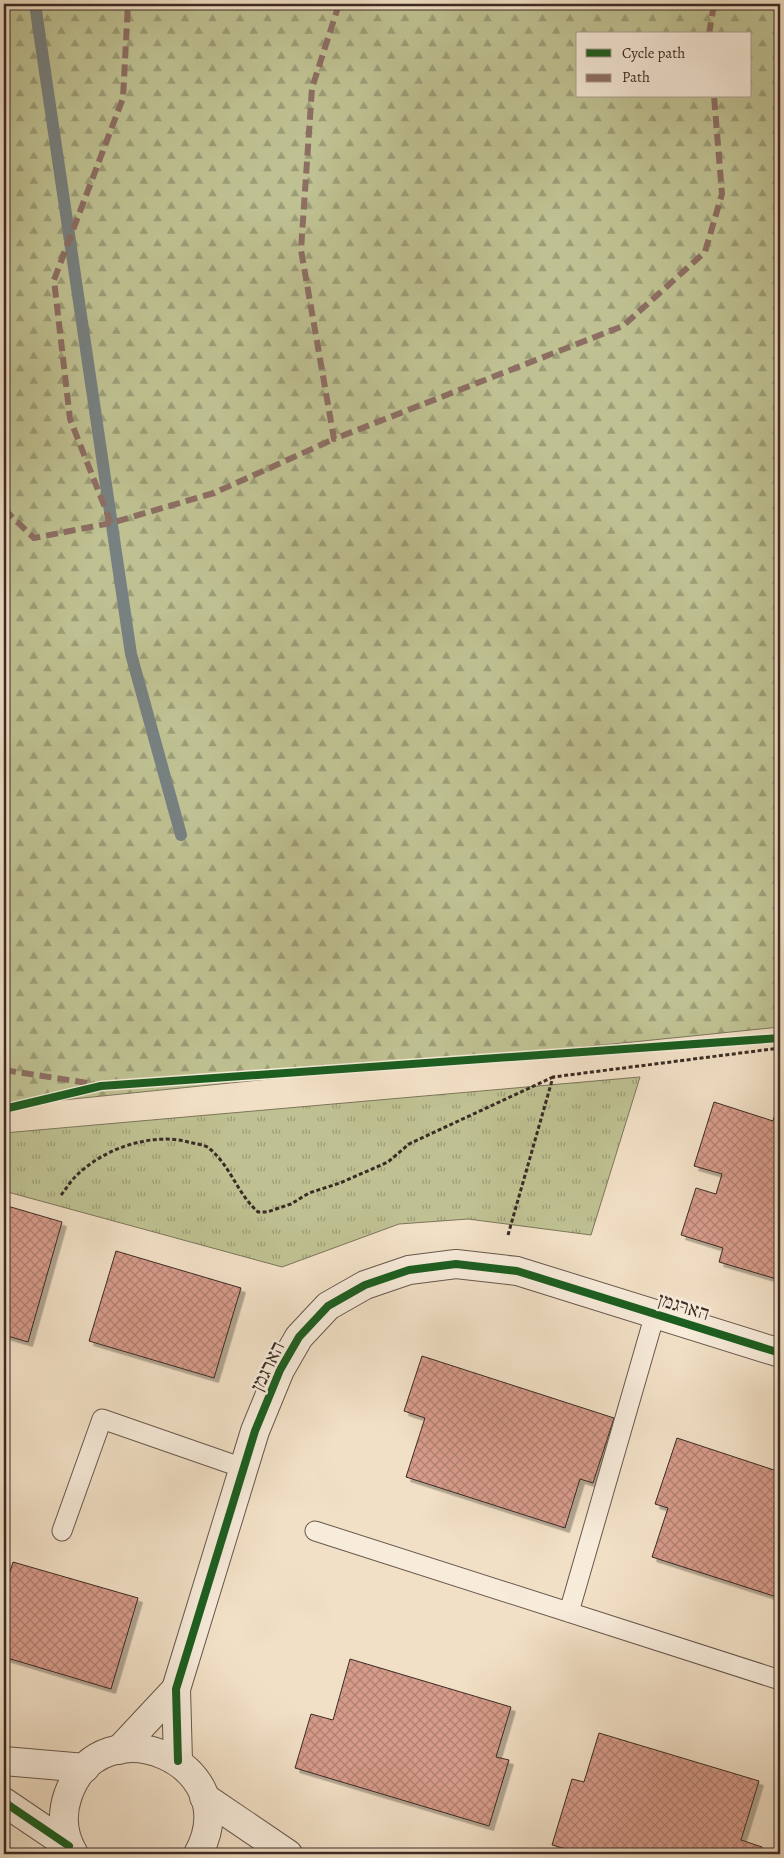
<svg xmlns="http://www.w3.org/2000/svg" width="784" height="1858" font-family="Alegreya,'Frank Ruhl Libre',serif">
  <style>
    .forest { fill: url(#forest-firs); stroke: #7c765c; fill-rule: evenodd }
    .park { fill: url(#park-tufts); stroke: #7c765c }
    .lines { fill: none; stroke-linecap: round; stroke-linejoin: round }
    .stream { stroke: #778181; stroke-width: 12 }
    .building { fill: url(#building-cross-hatch); stroke: #3a2b25; filter: url(#shadow) }
    .service-casing { stroke: #68584d; stroke-width: 21 }
    .minor-casing { stroke: #68584d; stroke-width: 30 }
    .path { stroke: #3a2b25; stroke-width: 3; stroke-dasharray: 4 2.5; stroke-linecap: butt }
    .service { stroke: #f7ebda; stroke-width: 19 }
    .minor { stroke: #f7ebda; stroke-width: 28 }
    .quiet { stroke: #8d6e63; stroke-width: 6; stroke-dasharray: 12 6; stroke-linecap: butt }
    .cycleway-casing { stroke: #f7ebda; stroke-width: 11 }
    .cycleway { stroke: #1b5e20; stroke-width: 8 }
    .labels { text-anchor: middle; stroke-width: 5; stroke-linejoin: round; paint-order: stroke }
    .street-label { font-size: 20px; fill: #3a2b25; stroke: #f7ebda }
  </style>
  <defs>
    <pattern id="forest-firs" width="22" height="20" patternUnits="userSpaceOnUse" patternTransform="scale(1.25)"><rect width="22" height="20" fill="#bfc192"/><path d="M5 1l3.5 6h-7zM16 11l3.5 6h-7z" fill="#9c9d77"/></pattern>
    <pattern id="park-tufts" width="24" height="20" patternUnits="userSpaceOnUse" patternTransform="scale(1.25)"><rect width="24" height="20" fill="#bfc192"/><path d="M3 7l-1-3M5 7V3M7 7l1-3M15 17l-1-3M17 17v-4M19 17l1-3" fill="none" stroke="#9c9d77"/></pattern>
    <pattern id="building-cross-hatch" width="8" height="8" patternUnits="userSpaceOnUse" patternTransform="scale(1.25)"><rect width="8" height="8" fill="#d79b8a"/><path d="M0 0l8 8M0 8l8-8" fill="none" stroke="#af7f71"/></pattern>
    <filter id="shadow"><feDropShadow dx="4.5" dy="4.5" stdDeviation="0" flood-color="#0004"/></filter>
  </defs>
  <rect width="100%" height="100%" fill="#f2e0c6"/>
  <filter id="stains"><feTurbulence type="fractalNoise" baseFrequency=".004" numOctaves="4"/><feColorMatrix values="0 0 0 0 .2 0 0 0 0 .09 0 0 0 0 .02 0 0 0 .5 -.17"/></filter>
  <radialGradient id="worn" r=".72"><stop offset=".6" stop-color="#630" stop-opacity="0"/><stop offset="1" stop-color="#630" stop-opacity=".3"/></radialGradient>
  <!-- forest -->
  <path class="forest" d="M4 4H780V1027L4 1106ZM578 34H750V96H578Z"/>
  <!-- park -->
  <path class="park" d="M640 1077 591 1235 468 1219 399 1224 282 1267 4 1191V1133Z"/>
  <g class="lines">
    <!-- stream -->
    <path class="stream" d="M35 4 131 654 181 835"/>
  </g>
  <!-- building -->
  <g class="building">
    <path d="M714 1102 773 1121 776 1110 780 1111V1280L719 1262 723 1248 681 1235 696 1188 716 1194 722 1174 694 1166Z"/>
    <path d="M4 1205 62 1222 28 1342 4 1335Z"/>
    <path d="M116 1251 241 1288 214 1378 89 1341Z"/>
    <path d="M422 1356 614 1418 593 1483 580 1479 565 1528 406 1477 425 1418 404 1411Z"/>
    <path d="M677 1438 780 1472V1598L652 1557 668 1508 655 1504Z"/>
    <path d="M13 1562 138 1598 111 1689 4 1657V1591Z"/>
    <path d="M350 1659 511 1707 496 1757 509 1760 489 1826 295 1768 311 1714 333 1720Z"/>
    <path d="M599 1733 759 1781 741 1840 762 1847 760 1854H584L552 1845 572 1779 584 1782Z"/>
  </g>
  <g class="lines">
    <!-- service casing -->
    <g class="service-casing">
      <g id="service">
        <path d="M62 1531 102 1419 243 1468"/>
        <path d="M315 1531 780 1680"/>
        <path d="M569 1612 655 1314"/>
      </g>
    </g>
    <!-- minor casing -->
    <g class="minor-casing">
      <g id="minor">
        <path d="M119 1750 176 1689"/>
        <path d="M4 1761 85 1768"/>
        <path d="M178 1761 176 1689 255 1431 280 1370 299 1337 328 1306 365 1285 409 1270 456 1264 517 1271 780 1353"/>
        <path d="M204 1797 288 1854"/>
        <path d="M4 1802 69 1846"/>
        <path d="M74 1854C63 1836 61 1815 68 1795 101 1701 248 1763 198 1854"/>
      </g>
    </g>
    <!-- path -->
    <g class="path">
      <path d="M61 1195C66 1189 70 1182 75 1177 102 1149 151 1132 188 1142 194 1144 205 1144 210 1149 231 1167 237 1193 258 1212H267L291 1204 309 1193 340 1183 388 1162 409 1144 553 1077"/>
      <path d="M508 1235 553 1077 780 1048"/>
    </g>
    <!-- service -->
    <use href="#service" class="service"/>
    <!-- minor -->
    <use href="#minor" class="minor"/>
    <!-- quiet -->
    <g class="quiet">
      <path d="M339 4 312 88 301 250 334 439 623 326 705 252 722 194 714 96"/>
      <path d="M709 34 714 4"/>
      <path d="M4 509 34 538 111 523 214 493 334 439"/>
      <path d="M111 523 70 419 54 280 123 98 128 4"/>
      <path d="M4 1070 94 1084"/>
    </g>
    <!-- cycleway casing -->
    <g class="cycleway-casing">
      <g id="cycleway">
        <path d="M4 1109 101 1086 780 1038"/>
        <path d="M178 1761 176 1689 255 1431 280 1370 299 1337 328 1306 365 1285 409 1270 456 1264 517 1271 780 1353"/>
        <path d="M4 1802 69 1846"/>
      </g>
    </g>
    <!-- cycleway -->
    <use href="#cycleway" class="cycleway"/>
  </g>
  <g class="labels">
    <!-- street labels -->
    <g class="street-label">
      <text transform="translate(684 1306) rotate(17)" y="7">הארגמן</text>
      <text transform="translate(267 1366) rotate(-64)" y="7">הארגמן</text>
    </g>
  </g>
  <!-- margin -->
  <rect width="784" height="1858" fill="none" stroke="#f2e0c6" stroke-width="20"/>
  <rect x="5" y="5" width="774" height="1848" fill="none" stroke="#3a2b25" stroke-width="2.5"/>
  <rect x="10" y="10" width="764" height="1838" fill="none" stroke="#3a2b25"/>
  <!-- legend -->
  <rect x="576" y="32" width="175" height="65" fill="#f7ebda" stroke="#ab9e92"/>
  <rect x="586" y="49" width="25" height="8" fill="#1b5e20" stroke="#ab9e92"/>
  <text x="622" y="58" font-size="15" fill="#3a2b25">Cycle path</text>
  <rect x="586" y="74" width="25" height="8" fill="#8d6e63" stroke="#ab9e92"/>
  <text x="622" y="82" font-size="15" fill="#3a2b25">Path</text>
  <rect width="100%" height="100%" filter="url(#stains)"/>
  <rect width="100%" height="100%" fill="url(#worn)"/>
</svg>
